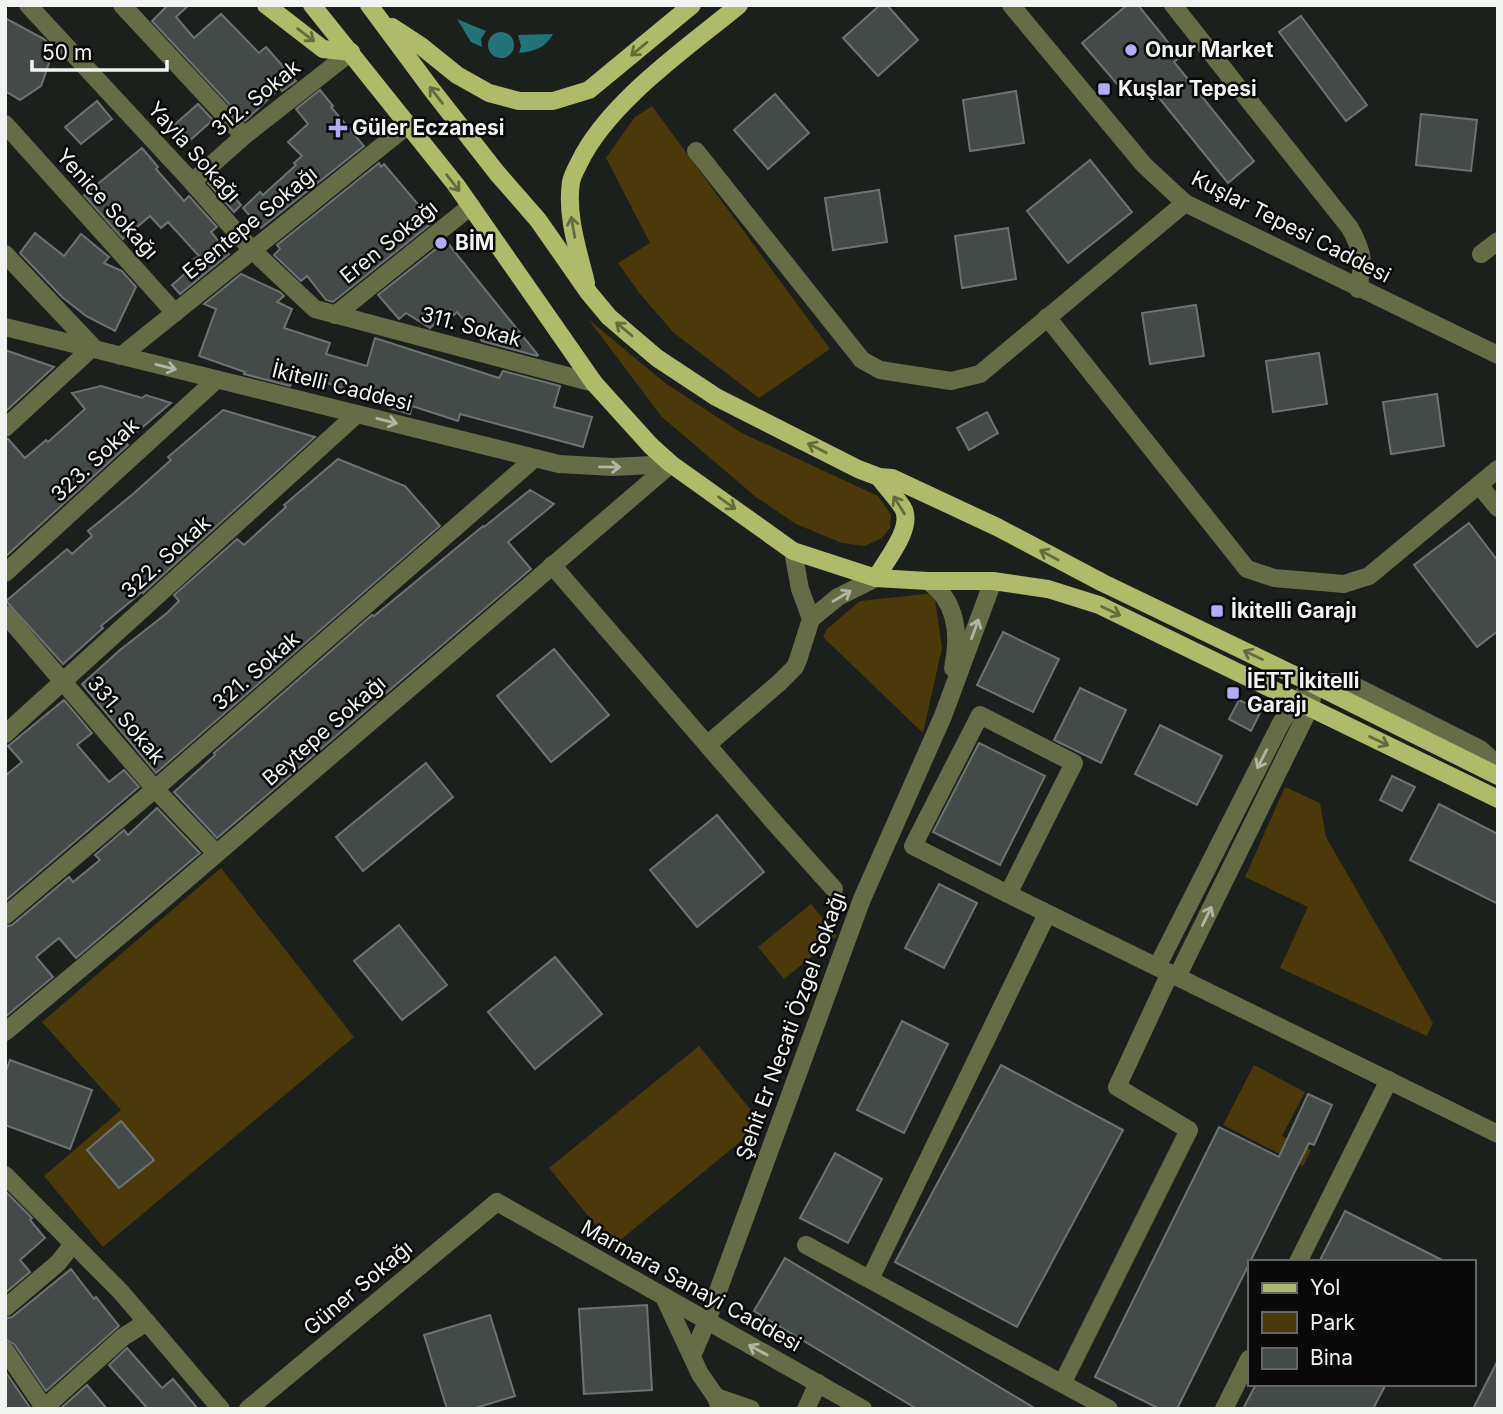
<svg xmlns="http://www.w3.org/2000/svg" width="1503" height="1414" font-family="Inter,sans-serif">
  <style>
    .green { fill: #4b3909 }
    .water { fill: #237479 }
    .building { fill: #434a48; stroke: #6c7371; stroke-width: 2 }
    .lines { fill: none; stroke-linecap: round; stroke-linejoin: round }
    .minor { stroke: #666c46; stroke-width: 18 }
    .major { stroke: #afbb69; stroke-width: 18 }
    .oneway { stroke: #646b3d }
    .oneway2 { stroke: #b2b7a4 }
    .poi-dot { fill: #b4acf9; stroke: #080908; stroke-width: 2.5 }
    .labels { text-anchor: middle; stroke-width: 5; stroke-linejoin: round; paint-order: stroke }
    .poi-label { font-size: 21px; font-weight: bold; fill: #f1f4f1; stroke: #080908; text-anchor: start }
    .street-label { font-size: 21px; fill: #f1f4f1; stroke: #080908 }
  </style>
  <rect width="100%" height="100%" fill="#1c201c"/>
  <!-- green -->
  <g class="green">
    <path d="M652 106 830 349 759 398 674 333 640 294 618 263 650 243 606 158 634 118Z"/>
    <path d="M588 319 665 383 740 432 878 496 891 515 890 528 882 538 865 546 842 543 796 524 756 497 662 417Z"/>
    <path d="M934 593 942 648 923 733 823 637 827 629 860 601Z"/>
    <path d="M1285 787 1320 803 1326 837 1433 1023 1427 1036 1280 968 1308 907 1245 877Z"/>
    <path d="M221 868 354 1037 103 1247 44 1176 121 1110 42 1022Z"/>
    <path d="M811 904 837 936 784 979 758 947Z"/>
    <path d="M699 1046 762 1124 613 1246 549 1168Z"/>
    <path d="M1254 1065 1305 1092 1282 1136 1311 1150 1303 1166 1223 1125Z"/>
  </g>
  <!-- water -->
  <g class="water">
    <path d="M457 19 486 31 481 39 482 47 471 42Z"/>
    <circle cx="501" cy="45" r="13"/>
    <path d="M553 34C545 48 535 51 519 53L521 46 518 35Z"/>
  </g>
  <!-- building -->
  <g class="building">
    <path d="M168 5H189L176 17 194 38 221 14 259 53 266 47 296 81 282 91 280 88 245 121 152 21Z"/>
    <path d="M880 5H887L918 40 878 76 843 38Z"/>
    <path d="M1127 5H1138L1180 57 1174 62 1254 161 1228 183 1147 83 1129 98 1082 43Z"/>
    <path d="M1301 16 1367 105 1346 121 1279 32Z"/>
    <path d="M5 18 44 39 54 49 41 86 20 100 5 91Z"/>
    <path d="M320 90 333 106 331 107 364 146 261 228 243 208 260 192 263 195 296 165 294 163 302 156 288 142 308 124 296 109Z"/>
    <path d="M1016 91 1024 143 970 151 963 100Z"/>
    <path d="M775 94 809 133 768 169 734 130Z"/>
    <path d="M97 101 112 119 81 144 65 127Z"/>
    <path d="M198 104 213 120 188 142 174 125Z"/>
    <path d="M1421 114 1477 120 1471 171 1416 165Z"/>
    <path d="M142 148 158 167 156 169 184 201 189 196 217 227 211 232 229 254 180 294 172 285 197 263 194 259 199 256 168 222 161 228 150 216 123 239 84 195Z"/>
    <path d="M1090 160 1132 212 1068 263 1027 211Z"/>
    <path d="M379 163 381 167 384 164 433 222 333 302 326 300 307 276 301 281 274 255 280 249 277 245Z"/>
    <path d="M216 176 241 205 234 212 208 183Z"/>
    <path d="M879 190 887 242 833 250 825 198Z"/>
    <path d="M1008 228 1016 279 962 288 955 236Z"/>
    <path d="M35 233 64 256 81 234 109 257 104 263 122 271 136 287 115 331 86 316 62 297 20 253Z"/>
    <path d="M446 241 538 355 537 356 482 341 457 312 454 315 450 310 430 328 406 313 399 319 378 295Z"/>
    <path d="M241 274 280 292 284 296 277 302 292 309 284 328 330 343 326 354 367 366 375 338 499 378 503 371 560 386 554 407 592 417 583 447 460 414 458 421 412 406 410 414 389 408 390 404 342 391 343 388 317 380 315 385 293 377 290 386 244 374 245 372 199 356 216 309 204 304Z"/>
    <path d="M1196 305 1204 356 1150 364 1142 313Z"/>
    <path d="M5 350 54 367 5 412Z"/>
    <path d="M1319 353 1327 404 1273 412 1266 361Z"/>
    <path d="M101 386 142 398 146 395 171 403 125 442 128 445 5 557V439H8L25 458 46 440 48 442 85 409 72 393Z"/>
    <path d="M1437 394 1444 446 1391 454 1383 402Z"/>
    <path d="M223 410 315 437 143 593 142 592 101 626 103 628 63 664 6 601 67 549 72 554 92 536 88 531 133 494 171 460 168 457Z"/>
    <path d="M987 412 998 433 969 450 957 428Z"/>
    <path d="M338 459 405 486 440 526 156 773 82 684 120 650 167 613 179 601 174 595 237 539 244 545 286 507 284 505Z"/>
    <path d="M530 490 554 504 508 542 531 569 217 838 174 792 215 755 214 753 372 615 374 616 483 526 484 527Z"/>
    <path d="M1469 523 1498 561V631L1477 647 1414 565Z"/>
    <path d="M1003 632 1059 659 1033 712 977 685Z"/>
    <path d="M554 649 609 715 551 762 497 696Z"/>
    <path d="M1080 688 1126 710 1101 763 1054 740Z"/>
    <path d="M64 700 92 733 77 745 109 782 124 770 139 787 5 901V776L22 762 8 746Z"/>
    <path d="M1239 700 1261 711 1251 731 1229 719Z"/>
    <path d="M1160 725 1222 756 1197 805 1135 774Z"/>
    <path d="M979 743 1045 776 1000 865 933 832Z"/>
    <path d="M426 763 453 797 363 871 336 837Z"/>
    <path d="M1392 776 1415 787 1402 811 1380 800Z"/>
    <path d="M1439 804 1498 834V904L1410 860Z"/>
    <path d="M157 808 200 853 76 958 59 938 36 957 53 977 5 1017V927L12 925 69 877 73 882 100 860 95 855 124 830 128 835Z"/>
    <path d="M717 815 764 872 697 927 650 870Z"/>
    <path d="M939 884 977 903 944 968 905 948Z"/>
    <path d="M399 925 447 985 402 1020 354 961Z"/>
    <path d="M555 957 602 1014 535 1069 488 1012Z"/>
    <path d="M902 1021 948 1044 904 1133 857 1110Z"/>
    <path d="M10 1060 92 1090 70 1149 5 1125V1074Z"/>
    <path d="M1001 1065 1123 1130 1017 1327 895 1262Z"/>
    <path d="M1308 1094 1332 1105 1314 1145 1309 1143 1177 1409H1160L1095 1377 1219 1127 1279 1157Z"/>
    <path d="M121 1121 154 1160 119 1188 87 1150Z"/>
    <path d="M835 1153 882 1179 848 1243 800 1218Z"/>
    <path d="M5 1191 32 1218 30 1220 45 1238 20 1260 30 1272 5 1293Z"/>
    <path d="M1345 1211 1446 1262H1319Z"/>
    <path d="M785 1258 1036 1409H917L754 1311Z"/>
    <path d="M71 1269 94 1299 96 1297 119 1326 46 1391 14 1344 5 1339V1319L12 1317Z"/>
    <path d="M647 1305 652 1390 584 1394 579 1309Z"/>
    <path d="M490 1315 515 1396 472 1409H447L424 1335Z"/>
    <path d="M127 1348 162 1388 173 1379 198 1409H148L109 1365Z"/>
    <path d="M1498 1360V1409H1473Z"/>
    <path d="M5 1371 31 1409H5Z"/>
    <path d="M1256 1384H1386L1373 1409H1243Z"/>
    <path d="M87 1385 107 1409H60Z"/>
  </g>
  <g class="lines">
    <!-- minor -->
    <g class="minor">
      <path d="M28 5 192 182 252 250 315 309 594 383"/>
      <path d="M122 5 244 136"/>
      <path d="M1011 5 1144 165 1185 203 1498 355"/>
      <path d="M1173 5 1350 228C1364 254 1364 260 1358 289"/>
      <path d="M5 124 175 313"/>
      <path d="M696 151 862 360 880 370 951 381 980 374 1185 203"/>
      <path d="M192 182 244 136 351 52"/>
      <path d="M5 254 93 347 5 428"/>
      <path d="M1481 254 1498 241"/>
      <path d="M335 315 471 206"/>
      <path d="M1047 317 1247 569 1274 578 1344 584 1369 576 1498 469"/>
      <path d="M5 327 559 464 613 467 671 464"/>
      <path d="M121 356 408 125"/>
      <path d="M1479 485 1498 508"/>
      <path d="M552 565 773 821 834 889"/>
      <path d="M5 573 216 380"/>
      <path d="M928 581C957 601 960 635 953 668"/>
      <path d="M5 614 155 789 216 853"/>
      <path d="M811 619 838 597 876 578"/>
      <path d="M980 715 1074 763 1008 894 913 846Z"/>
      <path d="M5 734 357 414"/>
      <path d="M708 744 779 683 795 667 798 660 811 619 800 589 793 551"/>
      <path d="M1008 894 1498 1134"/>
      <path d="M5 916 155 789 535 458"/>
      <path d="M1157 967 1281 723C1301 692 1319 672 1357 687L1480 749 1489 757 1498 775"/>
      <path d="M1177 977 1310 707 1313 693"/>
      <path d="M5 1032 158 904 671 464"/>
      <path d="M5 1175 121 1292 221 1409"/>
      <path d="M806 1245 1109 1409"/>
      <path d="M1298 1262 1389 1080"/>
      <path d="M870 1279 1047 914"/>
      <path d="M664 1297 700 1374 716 1397 720 1409"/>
      <path d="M5 1308 58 1263 73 1244"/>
      <path d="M5 1350 45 1409"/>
      <path d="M692 1356 707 1321 862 899 943 716 993 581"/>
      <path d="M1063 1382 1189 1130 1117 1087 1170 973"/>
      <path d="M716 1397 751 1409"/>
      <path d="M43 1409 123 1337 147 1322"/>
      <path d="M248 1409 497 1202 863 1409"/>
      <path d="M806 1409 818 1383"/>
      <path d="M1224 1409 1249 1359"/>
    </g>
    <!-- major -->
    <g class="major">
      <path d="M266 5 323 49 351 52"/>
      <path d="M312 5 456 185 594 383 651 446 671 464 793 551 839 566 876 578 928 581H993L1048 589 1099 605 1498 799"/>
      <path d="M369 5 432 90 497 173 538 220 589 293 609 317 657 358 716 397 858 469 879 477 892 478 997 527 1103 583 1315 685 1498 776"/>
      <path d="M392 27 421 46 457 75 489 93 519 101H553L589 90 692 5"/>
      <path d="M586 283C578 250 566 216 571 182 572 176 576 169 579 163 608 102 687 48 739 5"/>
      <path d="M876 578C886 560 914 528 903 508 896 497 886 487 879 477"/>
    </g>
  </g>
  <!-- one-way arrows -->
  <defs><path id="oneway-shaft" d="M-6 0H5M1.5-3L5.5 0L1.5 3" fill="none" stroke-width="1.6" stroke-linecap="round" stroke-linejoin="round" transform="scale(1.75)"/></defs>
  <g class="oneway">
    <use href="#oneway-shaft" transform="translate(306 35) rotate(37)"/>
    <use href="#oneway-shaft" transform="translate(639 49) rotate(140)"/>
    <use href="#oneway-shaft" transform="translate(436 95) rotate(-128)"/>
    <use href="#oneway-shaft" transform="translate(453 183) rotate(52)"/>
    <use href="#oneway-shaft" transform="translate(573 227) rotate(-100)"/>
    <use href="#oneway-shaft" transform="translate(624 329) rotate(-140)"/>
    <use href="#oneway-shaft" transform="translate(817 448) rotate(-153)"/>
    <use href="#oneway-shaft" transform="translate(727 503) rotate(36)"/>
    <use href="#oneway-shaft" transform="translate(899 505) rotate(-122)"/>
    <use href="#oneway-shaft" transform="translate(1049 555) rotate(-152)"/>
    <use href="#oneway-shaft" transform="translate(1111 611) rotate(25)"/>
    <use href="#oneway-shaft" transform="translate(1253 655) rotate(-154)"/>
    <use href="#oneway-shaft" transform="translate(1379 741) rotate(26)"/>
  </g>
  <g class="oneway2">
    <use href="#oneway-shaft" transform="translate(166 367) rotate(14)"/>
    <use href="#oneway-shaft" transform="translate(387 421) rotate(14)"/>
    <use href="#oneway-shaft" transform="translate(610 467) rotate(1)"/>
    <use href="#oneway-shaft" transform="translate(842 596) rotate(-31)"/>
    <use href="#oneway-shaft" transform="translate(975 629) rotate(-70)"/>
    <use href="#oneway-shaft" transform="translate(1262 759) rotate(117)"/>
    <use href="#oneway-shaft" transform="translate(1207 916) rotate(-64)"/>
    <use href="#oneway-shaft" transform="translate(758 1350) rotate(-151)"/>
  </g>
  <!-- markers -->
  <g class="poi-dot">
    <circle cx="1131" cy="50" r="7"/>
    <rect x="1097" y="82" width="14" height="14" rx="3.5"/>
    <path d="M334.5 117.5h7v7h7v7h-7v7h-7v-7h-7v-7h7z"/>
    <circle cx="441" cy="243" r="7"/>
    <rect x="1210" y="604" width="14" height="14" rx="3.5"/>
    <rect x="1226" y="686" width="14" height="14" rx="3.5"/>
  </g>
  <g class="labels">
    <!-- poi labels -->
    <g class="poi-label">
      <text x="1145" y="57">Onur Market</text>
      <text x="1118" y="96">Kuşlar Tepesi</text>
      <text x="352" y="135">Güler Eczanesi</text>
      <text x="455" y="250">BİM</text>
      <text x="1231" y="618">İkitelli Garajı</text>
      <text x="1247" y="688">İETT İkitelli<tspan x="1247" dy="24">Garajı</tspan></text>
    </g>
    <!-- street labels -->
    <g class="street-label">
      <text transform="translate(256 98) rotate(-39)" y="7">312. Sokak</text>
      <text transform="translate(194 152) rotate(48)" y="7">Yayla Sokağı</text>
      <text transform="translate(107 204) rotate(48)" y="7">Yenice Sokağı</text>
      <text transform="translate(250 223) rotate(-39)" y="7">Esentepe Sokağı</text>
      <text transform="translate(1291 227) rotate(27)" y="7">Kuşlar Tepesi Caddesi</text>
      <text transform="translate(389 242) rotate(-39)" y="7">Eren Sokağı</text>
      <text transform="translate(471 327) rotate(15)" y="7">311. Sokak</text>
      <text transform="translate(342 387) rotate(14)" y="7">İkitelli Caddesi</text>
      <text transform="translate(95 460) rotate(-43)" y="7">323. Sokak</text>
      <text transform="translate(166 557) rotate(-42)" y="7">322. Sokak</text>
      <text transform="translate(256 671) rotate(-41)" y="7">321. Sokak</text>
      <text transform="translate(126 720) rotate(50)" y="7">331. Sokak</text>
      <text transform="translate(324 731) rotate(-41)" y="7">Beytepe Sokağı</text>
      <text transform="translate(791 1026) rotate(-70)" y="7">Şehit Er Necati Özgel Sokağı</text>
      <text transform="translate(691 1286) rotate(29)" y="7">Marmara Sanayi Caddesi</text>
      <text transform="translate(358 1288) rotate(-40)" y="7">Güner Sokağı</text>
    </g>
  </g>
  <!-- border -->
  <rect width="1503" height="1414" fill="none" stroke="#f1f4f1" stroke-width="14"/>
  <!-- legend -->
  <rect x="1248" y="1260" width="228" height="126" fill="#080908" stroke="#656765" stroke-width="2"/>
  <rect x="1262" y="1283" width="35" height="10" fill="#afbb69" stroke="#656765" stroke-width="2"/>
  <text x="1310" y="1295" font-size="21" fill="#f1f4f1">Yol</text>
  <rect x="1262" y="1312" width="35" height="21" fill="#4b3909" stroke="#656765" stroke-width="2"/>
  <text x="1310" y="1330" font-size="21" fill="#f1f4f1">Park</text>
  <rect x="1262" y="1348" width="35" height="21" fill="#434a48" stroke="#656765" stroke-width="2"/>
  <text x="1310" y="1365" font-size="21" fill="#f1f4f1">Bina</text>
  <!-- scale -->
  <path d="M32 60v10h135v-10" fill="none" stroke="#f1f4f1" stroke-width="3.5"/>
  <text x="42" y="60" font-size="21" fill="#f1f4f1" stroke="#080908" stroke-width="5" paint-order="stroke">50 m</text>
</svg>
